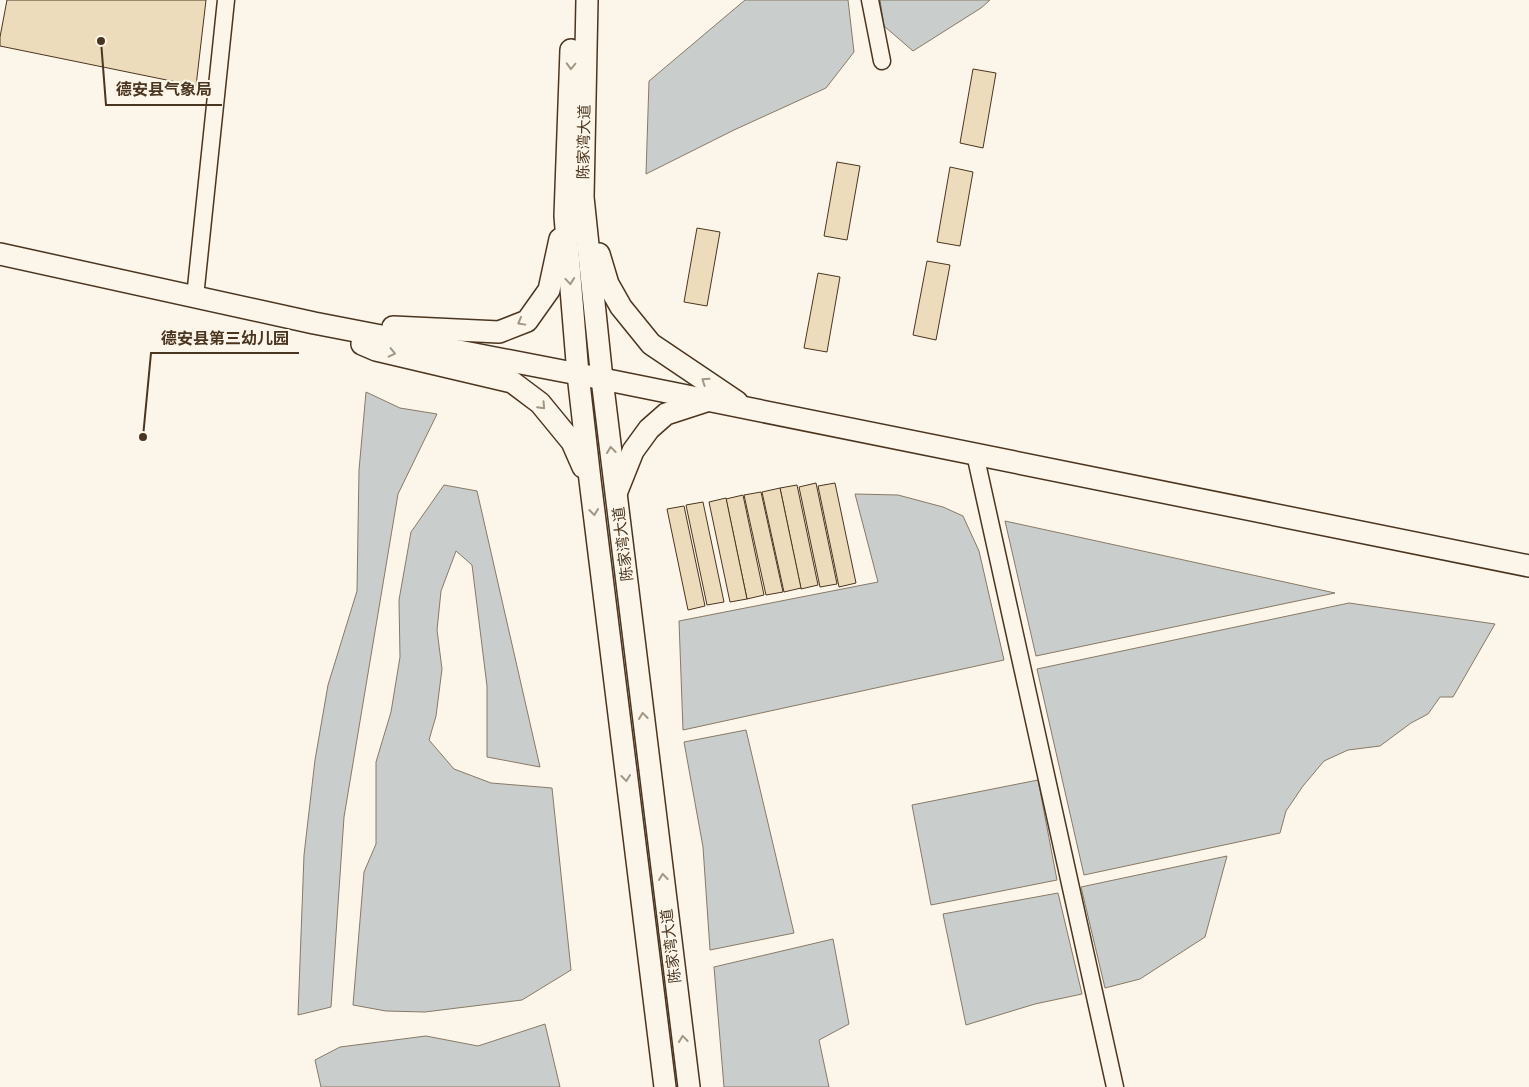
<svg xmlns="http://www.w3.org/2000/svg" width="1529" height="1087" font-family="'PT Sans Narrow','Noto Sans SC',sans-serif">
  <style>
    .water { fill: #c9cecd; stroke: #887966 }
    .building { fill: #ecdcbc; stroke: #4a3520 }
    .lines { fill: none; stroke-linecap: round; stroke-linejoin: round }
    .minor-casing { stroke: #4a3520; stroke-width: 19 }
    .major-casing { stroke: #4a3520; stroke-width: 24 }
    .minor { stroke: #fbf6e9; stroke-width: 16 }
    .major { stroke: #fbf6e9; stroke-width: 21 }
    .oneway { stroke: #a29684 }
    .labels { text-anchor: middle; stroke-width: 4; stroke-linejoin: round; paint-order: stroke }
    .street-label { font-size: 15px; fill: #4a3520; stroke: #fbf6e9 }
    .leader { fill: none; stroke: #4a3520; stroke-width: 2 }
    .callout-dot { fill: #4a3520; stroke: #fbf6e9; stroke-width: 2 }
    .callout-label { font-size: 16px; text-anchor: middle; font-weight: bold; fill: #4a3520; stroke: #fbf6e9; stroke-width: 4; stroke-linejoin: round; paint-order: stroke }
  </style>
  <rect width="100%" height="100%" fill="#fbf6e9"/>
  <!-- water -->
  <g class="water">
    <path d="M745 0H848L854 52 826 88 734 130 646 174 649 81Z"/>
    <path d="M880 0H990L981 8 913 51 884 26Z"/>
    <path d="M366 392 400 408 437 414 398 494 344 817 331 1007 298 1015 304 855 315 760 328 685 357 591 359 470Z"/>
    <path d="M444 485 477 491 540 767 487 757V686L472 565 456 551 441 591 437 630 442 669 436 716 429 740 454 769 491 783 552 788 571 970 522 1000 425 1012 386 1011 353 1005 364 872 376 844V762L391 712 400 657 399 600 411 532Z"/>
    <path d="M855 494 898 495 943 507 963 516 979 551 1004 660 683 730 679 621 878 582Z"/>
    <path d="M1005 521 1335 593 1036 656Z"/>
    <path d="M1349 603 1495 624 1453 697H1440L1428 714 1411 723 1380 746 1348 750 1324 761 1303 786 1286 811 1280 833 1084 875 1037 669Z"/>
    <path d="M746 730 794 933 710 950 703 847 684 742Z"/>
    <path d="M1038 780 1057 880 931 905 912 805Z"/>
    <path d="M1227 856 1205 937 1140 979 1105 988 1081 887Z"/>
    <path d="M1058 893 1082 994 1035 1004 966 1025 943 914Z"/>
    <path d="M833 939 849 1024 819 1040 829 1087H724L714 967Z"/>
    <path d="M545 1024 560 1087H321L315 1060 340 1047 426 1036 478 1046Z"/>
  </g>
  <!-- building -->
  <g class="building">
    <path d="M7 0H206L196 86 0 46V37Z"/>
    <path d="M973 69 996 73 983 148 960 143Z"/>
    <path d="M837 162 860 166 847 240 824 236Z"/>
    <path d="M950 167 973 172 960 246 937 242Z"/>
    <path d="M697 228 720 232 707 306 684 302Z"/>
    <path d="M927 261 950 265 936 340 913 335Z"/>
    <path d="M818 273 840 277 827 352 804 348Z"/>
    <path d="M816 483 837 584 820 587 799 487Z"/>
    <path d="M835 483 856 583 839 587 818 486Z"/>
    <path d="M797 485 818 585 801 589 780 488Z"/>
    <path d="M780 488 801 588 784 592 762 492Z"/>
    <path d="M761 492 783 592 766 595 744 495Z"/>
    <path d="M743 495 764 595 747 599 726 499Z"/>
    <path d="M726 498 747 599 730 602 709 502Z"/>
    <path d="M703 502 724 602 707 605 686 505Z"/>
    <path d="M684 506 705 606 688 610 667 509Z"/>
  </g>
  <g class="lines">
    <!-- minor casing -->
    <g class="minor-casing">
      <g id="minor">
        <path d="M870 0 882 61"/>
        <path d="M195 297 226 0"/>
        <path d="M975 454 1115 1087"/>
      </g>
    </g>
    <!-- major casing -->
    <g class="major-casing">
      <g id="major">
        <path d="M587 0 583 197 602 379 689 1087"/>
        <path d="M571 50 565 216 578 374 590 480 665 1087"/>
        <path d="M0 254 314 323 578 374 1529 566"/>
        <path d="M599 254 608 284 621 307 651 344 737 402"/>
        <path d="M393 327 499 332 527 321 549 290 560 239"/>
        <path d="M362 344 376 350 512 382 540 403 572 442 583 467"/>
        <path d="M617 491 633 451 649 429 666 414 706 401"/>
      </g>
    </g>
    <!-- minor -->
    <use href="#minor" class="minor"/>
    <!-- major -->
    <use href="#major" class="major"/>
  </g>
  <!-- one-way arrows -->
  <defs><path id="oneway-chevron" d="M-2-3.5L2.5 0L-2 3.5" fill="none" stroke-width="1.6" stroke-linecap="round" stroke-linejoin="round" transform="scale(1.25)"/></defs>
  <g class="oneway">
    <use href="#oneway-chevron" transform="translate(571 66) rotate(92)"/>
    <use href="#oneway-chevron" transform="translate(570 281) rotate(85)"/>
    <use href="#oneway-chevron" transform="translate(521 322) rotate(151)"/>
    <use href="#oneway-chevron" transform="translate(392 353) rotate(13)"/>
    <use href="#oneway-chevron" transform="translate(705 381) rotate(-146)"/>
    <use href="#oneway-chevron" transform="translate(542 406) rotate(47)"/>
    <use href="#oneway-chevron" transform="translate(611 450) rotate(-97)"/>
    <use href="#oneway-chevron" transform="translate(594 512) rotate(83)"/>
    <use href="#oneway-chevron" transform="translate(643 716) rotate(-97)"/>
    <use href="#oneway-chevron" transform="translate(626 778) rotate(83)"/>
    <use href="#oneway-chevron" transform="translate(663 877) rotate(-97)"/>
    <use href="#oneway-chevron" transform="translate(683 1039) rotate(-97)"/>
  </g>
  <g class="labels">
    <!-- street labels -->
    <g class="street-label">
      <text transform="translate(584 142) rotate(-89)" y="5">陈家湾大道</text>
      <text transform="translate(623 544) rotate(-97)" y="5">陈家湾大道</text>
      <text transform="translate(671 946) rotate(-97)" y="5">陈家湾大道</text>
    </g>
  </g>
  <!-- callouts -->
  <path class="leader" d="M101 41L106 105H222M143 437L151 353H299"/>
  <g class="callout-dot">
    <circle cx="101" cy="41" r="5"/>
    <circle cx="143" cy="437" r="5"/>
  </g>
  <g class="callout-label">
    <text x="164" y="95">德安县气象局</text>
    <text x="225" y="344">德安县第三幼儿园</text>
  </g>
</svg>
